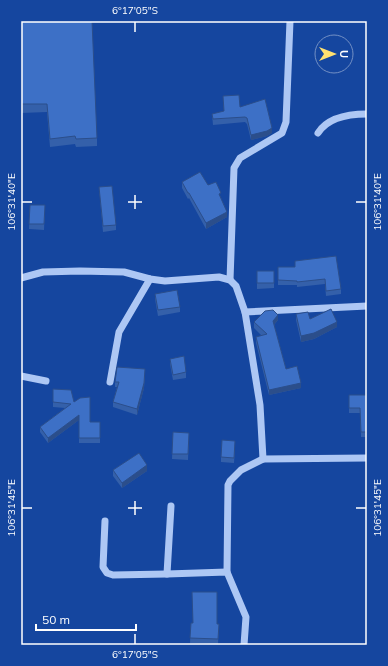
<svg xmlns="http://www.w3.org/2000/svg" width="388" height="666" font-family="Mulish,sans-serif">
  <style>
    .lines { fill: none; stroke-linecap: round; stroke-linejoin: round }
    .minor { stroke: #adc7f4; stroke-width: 7 }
    .wall { fill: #3460aa }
    .shaded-wall { fill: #2b4e8b }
    .building { fill: #3d70c6; stroke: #2b4e8b }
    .ticks { fill: none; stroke: #fff; stroke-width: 1.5 }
    .neatline { fill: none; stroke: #fff; stroke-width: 1.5 }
    .ticks-label { font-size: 10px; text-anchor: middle; fill: #fff }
  </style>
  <rect width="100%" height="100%" fill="#15469f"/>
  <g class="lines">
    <!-- minor -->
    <g class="minor">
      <path d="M318 133C328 117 348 114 367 114"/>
      <path d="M21 278 43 272 80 271 124 272 150 279 165 281 219 277 230 280 236 286 245 312 260 405 263 459"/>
      <path d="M230 280 234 168 240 158 282 133 286 122 290 21"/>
      <path d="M245 312 367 306"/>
      <path d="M21 376 46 381"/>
      <path d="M110 382 119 332 150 279"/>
      <path d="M105 521 103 567 107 573 113 575 167 574 227 572 246 617 244 645"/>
      <path d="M227 572 228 485 230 481 241 470 263 459 367 458"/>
      <path d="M167 574 171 506"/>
    </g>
  </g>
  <!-- wall -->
  <g class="wall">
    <path d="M21 21 97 138V146L76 147 75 144 50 147 47 112 21 113Z"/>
    <path d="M223 96 240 107 272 133 267 136 251 140 247 124 245 122 213 125 212 114 224 111Z"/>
    <path d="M182 182 208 185 221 198 227 217 206 229 189 198 188 199 182 188Z"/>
    <path d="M99 187 116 225V230L103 232Z"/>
    <path d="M30 205H45L44 230 29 229Z"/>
    <path d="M295 261 341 289V294L326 296 325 284 297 287V285H278V267H295Z"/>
    <path d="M257 271H274V288L257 289Z"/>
    <path d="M155 294 180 307V312L158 316 155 299Z"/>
    <path d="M296 314 310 319 337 327 314 339 301 342 296 320Z"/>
    <path d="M278 320 274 325 286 369 301 388 269 395 256 343V337L262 336 254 328V322Z"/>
    <path d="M170 359 186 372V378L173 380 170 364Z"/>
    <path d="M145 374 144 388 137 415 113 407V402L117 387H115V382Z"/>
    <path d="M53 389 74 402 90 422H100V443H79V420L48 443 40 432V427L65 408 53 407Z"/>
    <path d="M349 395H367V437H361L360 413H349Z"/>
    <path d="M173 432 189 433 188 460 172 459Z"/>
    <path d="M235 446 234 463 221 462V457Z"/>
    <path d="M113 470 147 471 122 488 113 476Z"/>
    <path d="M191 623 219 624 218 644 190 643Z"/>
  </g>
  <!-- shaded-wall -->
  <g class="shaded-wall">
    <path d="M272 128V133L267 136 251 140V135Z"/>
    <path d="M227 212V217L206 229V223Z"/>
    <path d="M278 315V320L273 326V321Z"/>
    <path d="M337 322V327L314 339 301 342V336Z"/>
    <path d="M145 369 144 388 137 415V409Z"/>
    <path d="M301 383V388L269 395V390Z"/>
    <path d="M79 415V420L48 443V438Z"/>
    <path d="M147 465V471L122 488V483Z"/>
  </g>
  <!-- building -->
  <g class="building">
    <path d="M21 21H92L97 138 76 139 75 136 50 139 47 104H21Z"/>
    <path d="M239 95 240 107 265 99 272 128 267 131 251 135 247 118 245 117 213 119 212 114 224 111 223 96Z"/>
    <path d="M200 172 208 185 216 182 221 193 219 194 227 212 206 223 189 193H188L182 182Z"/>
    <path d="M112 186 116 225 103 226 99 187Z"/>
    <path d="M30 205H45L44 224H29Z"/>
    <path d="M336 256 341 289 326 291 325 279 297 282V281L278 280V267H295V261Z"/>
    <rect x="257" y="271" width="17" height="12"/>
    <path d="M177 290 180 307 158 310 155 294Z"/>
    <path d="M331 309 337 322 314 333 301 336 296 314 308 312 310 319Z"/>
    <path d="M273 310 278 315 273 321 286 369 297 366 301 383 269 390 256 337 267 334 254 322 265 311Z"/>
    <path d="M184 356 186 372 173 375 170 359Z"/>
    <path d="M117 367 145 369 144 383 137 409 113 402 119 382H115Z"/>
    <path d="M53 389 71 390 74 402 80 398 90 397V422H100V438H79V415L48 438 40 427 71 404 53 402Z"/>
    <path d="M349 395H367V432H361L360 408H349Z"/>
    <path d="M173 432 189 433 188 454H172Z"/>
    <path d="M222 440 235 441 234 458 221 457Z"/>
    <path d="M139 453 147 465 122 483 113 470Z"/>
    <path d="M192 592H217V624H219L218 639 190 638 191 623H193Z"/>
  </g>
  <!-- ticks -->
  <path class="ticks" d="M135 22V32M135 195V209M22 202H32M128 202H142M356 202H366M135 501V515M22 508H32M128 508H142M356 508H366M135 634V644"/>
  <!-- border -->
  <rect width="388" height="666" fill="none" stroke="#15469f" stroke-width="44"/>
  <!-- north arrow -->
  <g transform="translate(334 54) rotate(90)"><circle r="19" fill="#15469f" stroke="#7390c5"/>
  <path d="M0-3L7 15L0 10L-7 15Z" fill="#ffe170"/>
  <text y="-6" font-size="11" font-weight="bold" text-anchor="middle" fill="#ffffff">U</text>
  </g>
  <!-- scale -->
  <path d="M36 624v6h100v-6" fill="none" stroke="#ffffff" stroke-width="2"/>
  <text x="42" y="624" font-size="12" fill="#ffffff" stroke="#15469f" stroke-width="3" paint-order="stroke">50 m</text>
  <rect x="22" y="22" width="344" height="622" class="neatline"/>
  <g class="ticks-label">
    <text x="135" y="14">6°17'05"S</text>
    <text transform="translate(377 202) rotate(-90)" y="4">106°31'40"E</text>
    <text transform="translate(11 202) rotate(-90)" y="4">106°31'40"E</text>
    <text transform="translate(11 508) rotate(-90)" y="4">106°31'45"E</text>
    <text transform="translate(377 508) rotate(-90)" y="4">106°31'45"E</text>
    <text x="135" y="658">6°17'05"S</text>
  </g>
</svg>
